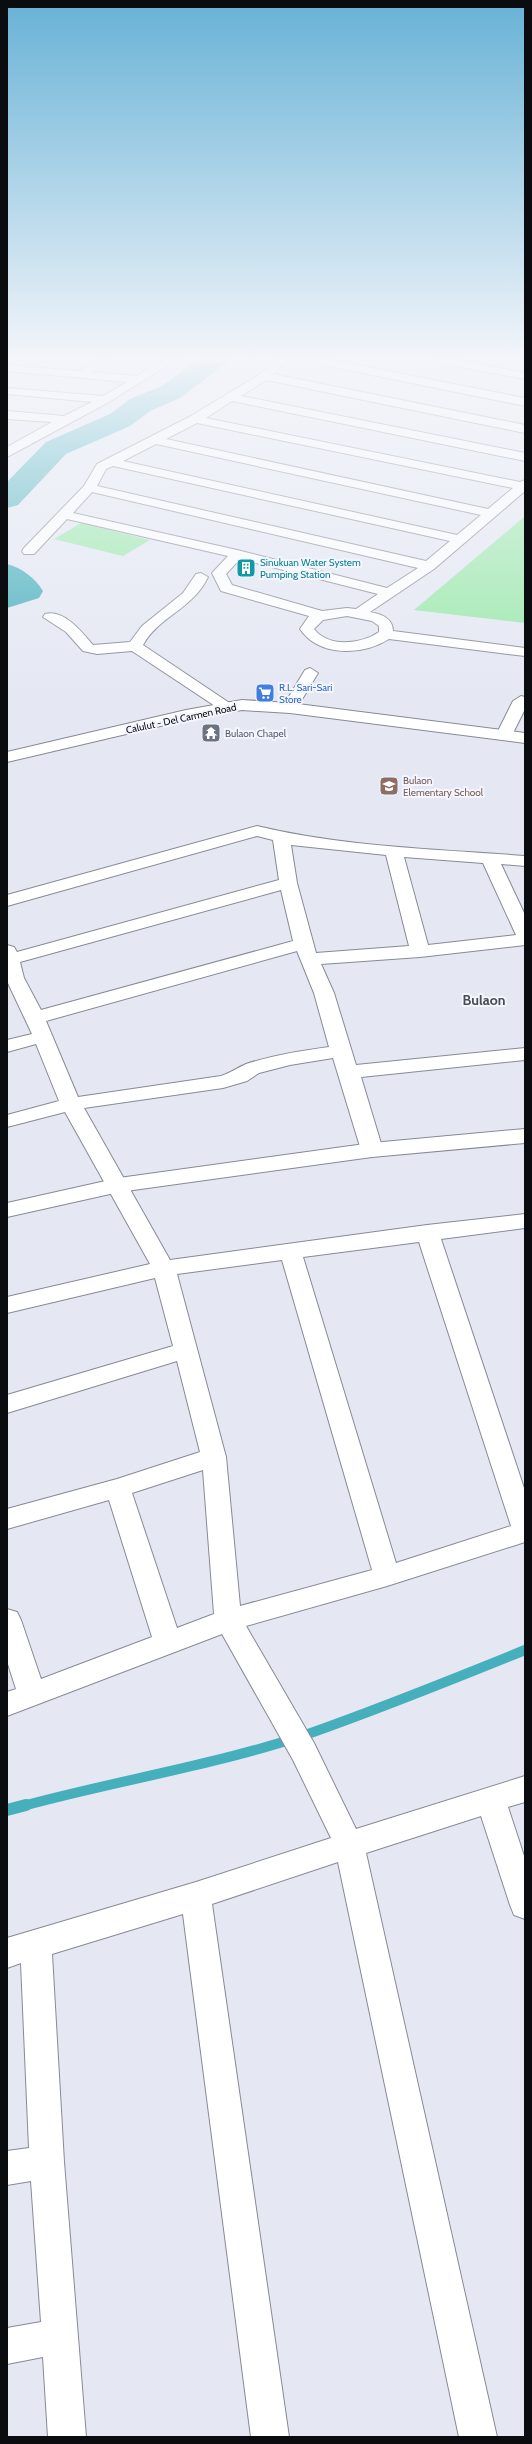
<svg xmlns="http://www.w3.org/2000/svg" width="532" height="2444" font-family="Cabin,sans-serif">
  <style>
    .green { fill: #99e9a9 }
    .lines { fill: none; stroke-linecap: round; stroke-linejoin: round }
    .stream-far1 { stroke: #46afbc; stroke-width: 10 }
    .stream { stroke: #46afbc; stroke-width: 12 }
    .river { fill: #46afbc; fill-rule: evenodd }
    .street-casing { stroke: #878a94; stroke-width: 2 }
    .secondary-casing { stroke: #878a94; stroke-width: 2 }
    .street { fill: #fff; fill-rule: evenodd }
    .secondary { fill: #fff; fill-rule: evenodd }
    .labels { text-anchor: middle; stroke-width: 4; stroke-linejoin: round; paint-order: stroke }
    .far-culture-label { font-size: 10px; fill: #0d838f; stroke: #f3f5ff; text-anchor: start }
    .far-shop-label { font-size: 10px; fill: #366cbe; stroke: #f3f5ff; text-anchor: start }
    .far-street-label { font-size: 10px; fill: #0b0c0f; stroke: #f3f5ff }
    .far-worship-label { font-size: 10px; fill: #5b616d; stroke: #f3f5ff; text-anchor: start }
    .far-education-label { font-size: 10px; fill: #785e54; stroke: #f3f5ff; text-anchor: start }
    .quarter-label { font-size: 14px; font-weight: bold; fill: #4b4d57; stroke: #f3f5ff }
  </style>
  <rect width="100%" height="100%" fill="#e5e8f3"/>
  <!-- green -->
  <g class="green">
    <path d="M525 516V623L414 610Z"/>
    <path d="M81 523 150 540 123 556 54 539Z"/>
  </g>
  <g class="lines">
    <!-- stream-far1 -->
    <path class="stream-far1" d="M23 1806C115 1781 210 1766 302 1736 377 1710 451 1680 525 1650"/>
    <!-- stream -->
    <path class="stream" d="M7 1810 26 1805"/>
    <!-- river -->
    <g class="river">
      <path d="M199 359H229L225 364 180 398 150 411 130 426 66 454 18 505 7 508V482L46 442 110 414 130 399 162 386Z"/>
      <path d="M7 564C22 568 35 578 43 591L39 598 7 608Z"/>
    </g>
    <!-- street casing -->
    <g class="street-casing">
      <g id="street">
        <path d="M98 359H111L93 372 137 376 164 359H177L109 402 7 457V447L52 422 7 419V411L64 416 92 402 7 394V388L103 396 127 382 7 371V365L79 371Z"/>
        <path d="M277 359H289L273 374 525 425V433L266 380 241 396 525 453V461L232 401 206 418 520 482 525 480V491L434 569 370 612C381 614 393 618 393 631L525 648V656L389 639C362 656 319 657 300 629L309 616 221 591 212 573 228 556 67 519 34 554H24L22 551 24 548 84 486 97 464 191 416 260 374ZM197 423 513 488 488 509 166 439ZM156 444 481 515 457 535 123 461ZM113 466 450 541 426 561 97 486 106 469ZM92 492 418 568 387 588 237 550 73 513ZM240 559 378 594 356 609 347 608 322 611 232 585 226 574ZM347 616 372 621 379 626V632C361 644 329 648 314 629L323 620Z"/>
        <path d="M303 359H326L525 398V406L308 362Z"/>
        <path d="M429 359H453L525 373V379L434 362Z"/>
        <path d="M201 573 208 577C193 609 158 617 143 645L231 704 234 707 231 710H221L132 651 97 654 83 651 66 632 43 617 45 614C64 609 82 632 93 645L130 642 142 626 183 593 196 574Z"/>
        <path d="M310 668 318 673 295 711 290 713 285 711 282 708 305 670Z"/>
        <path d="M521 696 525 697V709L512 735 510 738H498L496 735 513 701Z"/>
        <path d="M257 826C344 847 436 849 525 856V866L501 864 525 915V945L420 957 321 964 334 993 356 1065 525 1048V1060L361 1077 383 1150 379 1155 372 1157 365 1155 361 1150 333 1058 290 1065 259 1073 247 1081 223 1088 84 1108 170 1260 427 1225 525 1214V1228L441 1239 525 1491V1542L387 1586 246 1626 314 1743 356 1829 525 1776V1802L508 1807 525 1859V1919L514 1915 510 1905 481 1816 366 1853 497 2437H459L338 1862 212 1904 289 2437H251L183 1914 52 1954 64 2162 86 2437H48L43 2357 7 2364V2328L41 2322 31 2181 7 2185V2151L29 2148 21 1963 7 1968V1938L196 1882 331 1838 293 1760 222 1634 7 1716V1692L16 1689 7 1661V1609L17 1612 21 1620 41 1679 152 1637 109 1500 7 1529V1509L117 1479 200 1452 177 1361 7 1413V1395L173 1346 155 1278 7 1313V1297L150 1264 65 1112 7 1127V1115L59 1101 36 1044 7 1052V1040L32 1034 7 981V945L14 947 17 952 279 880 273 840 257 836 7 906V895ZM291 845 386 855 409 946 316 953 297 883ZM404 857 483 863 516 935 428 945ZM281 890 293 941 41 1010 24 978 20 962ZM297 951 314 993 329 1047C301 1051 273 1055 246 1064 237 1068 230 1073 221 1076L78 1097 46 1021ZM419 1242 511 1526 396 1563 303 1257ZM282 1260 372 1570 240 1606 226 1457 177 1274ZM203 1470 214 1614 177 1628 132 1493Z"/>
      </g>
    </g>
    <!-- secondary casing -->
    <g class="secondary-casing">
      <g id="secondary">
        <path d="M242 700 290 703 525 733V743L290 713 242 710 186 720 7 762V752L186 710Z"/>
        <path d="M525 1129V1143L372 1157 119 1192 7 1217V1203L119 1178 372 1143Z"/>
      </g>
    </g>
    <!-- street -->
    <use href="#street" class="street"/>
    <!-- secondary -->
    <use href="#secondary" class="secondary"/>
  </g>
  <!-- sky -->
  <linearGradient id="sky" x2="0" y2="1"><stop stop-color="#67b2d6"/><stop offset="0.51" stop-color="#f3f5fa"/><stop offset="1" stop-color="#f3f5fa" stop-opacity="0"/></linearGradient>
  <rect width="532" height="701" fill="url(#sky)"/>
  <!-- icons -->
  <defs>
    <g id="building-square" transform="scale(1)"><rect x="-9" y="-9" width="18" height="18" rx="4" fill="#0f9aa8" stroke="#f3f5ff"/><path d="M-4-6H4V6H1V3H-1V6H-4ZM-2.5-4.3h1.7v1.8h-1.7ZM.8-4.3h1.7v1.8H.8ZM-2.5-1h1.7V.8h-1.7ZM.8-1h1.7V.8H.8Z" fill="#fff"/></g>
    <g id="supermarket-square" transform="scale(1)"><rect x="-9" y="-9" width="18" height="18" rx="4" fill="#3f7fe0" stroke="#f3f5ff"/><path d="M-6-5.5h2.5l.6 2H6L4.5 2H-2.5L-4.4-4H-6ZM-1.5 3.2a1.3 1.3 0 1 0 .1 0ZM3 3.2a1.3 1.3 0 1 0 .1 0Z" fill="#fff"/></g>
    <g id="temple-square" transform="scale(1)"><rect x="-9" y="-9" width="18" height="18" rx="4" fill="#6b7280" stroke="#f3f5ff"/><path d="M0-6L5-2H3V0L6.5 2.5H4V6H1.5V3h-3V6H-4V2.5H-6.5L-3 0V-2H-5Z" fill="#fff"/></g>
    <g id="school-square" transform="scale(1)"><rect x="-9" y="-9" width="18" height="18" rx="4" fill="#8d6e63" stroke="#f3f5ff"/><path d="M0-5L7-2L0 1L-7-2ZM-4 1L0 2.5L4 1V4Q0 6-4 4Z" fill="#fff"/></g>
  </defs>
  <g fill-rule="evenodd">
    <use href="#building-square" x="246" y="568"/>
    <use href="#supermarket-square" x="265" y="693"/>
    <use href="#temple-square" x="211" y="733"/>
    <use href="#school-square" x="389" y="786"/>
  </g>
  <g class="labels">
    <!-- far-culture labels -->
    <g class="far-culture-label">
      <text x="260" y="566">Sinukuan Water System<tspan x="260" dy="12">Pumping Station</tspan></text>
    </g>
    <!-- far-shop labels -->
    <g class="far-shop-label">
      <text x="279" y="691">R.L. Sari-Sari<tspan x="279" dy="12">Store</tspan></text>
    </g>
    <!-- far-street labels -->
    <g class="far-street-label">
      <text transform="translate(181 718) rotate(-12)" y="4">Calulut - Del Carmen Road</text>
    </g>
    <!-- far-worship labels -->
    <g class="far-worship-label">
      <text x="225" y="737">Bulaon Chapel</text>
    </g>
    <!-- far-education labels -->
    <g class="far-education-label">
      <text x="403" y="784">Bulaon<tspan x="403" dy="12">Elementary School</tspan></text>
    </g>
    <!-- quarter labels -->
    <g class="quarter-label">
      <text x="484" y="1005">Bulaon</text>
    </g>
  </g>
  <!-- border -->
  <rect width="532" height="2444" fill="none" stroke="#0b0c0f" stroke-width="16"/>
</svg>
